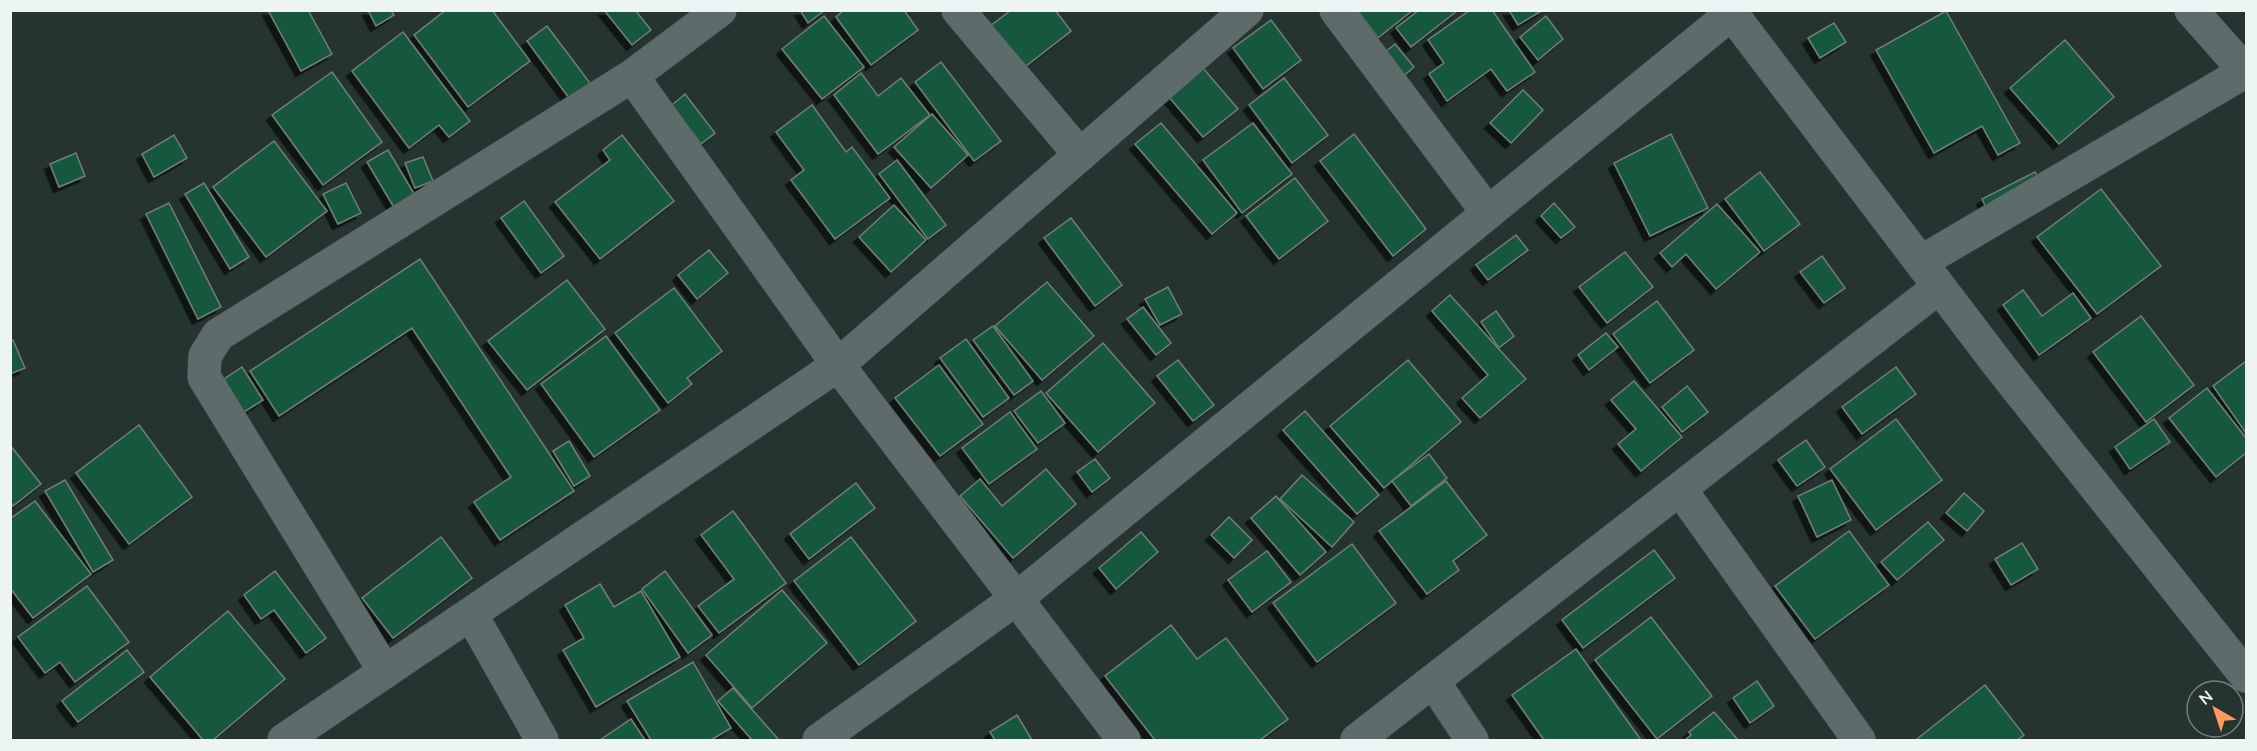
<svg xmlns="http://www.w3.org/2000/svg" width="2257" height="751" font-family="'Nunito Sans',sans-serif">
  <style>
    .building { fill: #19583d; stroke: #727e77; stroke-width: 1.5; filter: url(#shadow) }
    .lines { fill: none; stroke-linecap: round; stroke-linejoin: round }
    .street-casing { stroke: #434f4e; stroke-width: 34 }
    .street { stroke: #5d6c6a; stroke-width: 33 }
  </style>
  <defs>
    <filter id="shadow"><feDropShadow dx="-5.5" dy="5.5" stdDeviation="0" flood-color="#0009"/></filter>
  </defs>
  <rect width="100%" height="100%" fill="#253331"/>
  <!-- building -->
  <g class="building">
    <path d="M268 10H308L332 54 301 71Z"/>
    <path d="M368 10H391L394 15 376 26Z"/>
    <path d="M446 10H492L530 61 468 107 414 35Z"/>
    <path d="M604 10H635L651 30 632 45Z"/>
    <path d="M800 10H825L808 23Z"/>
    <path d="M844 10H904L918 30 871 65 836 17Z"/>
    <path d="M1011 10H1055L1071 31 1017 73 984 31Z"/>
    <path d="M1357 10H1413L1378 38Z"/>
    <path d="M1419 10H1457V11L1411 47 1396 28Z"/>
    <path d="M1470 10H1492L1535 72 1507 91 1491 69 1447 101 1429 74 1444 63 1428 40Z"/>
    <path d="M1509 10H1543L1518 25Z"/>
    <path d="M1946 11 2020 143 1998 155 1982 126 1934 153 1876 50Z"/>
    <path d="M824 16 864 67 822 99 782 49Z"/>
    <path d="M1546 16 1563 39 1538 60 1520 37Z"/>
    <path d="M1271 20 1301 60 1263 89 1233 48Z"/>
    <path d="M1834 23 1846 42 1820 58 1808 38Z"/>
    <path d="M547 26 590 83 569 98 527 41Z"/>
    <path d="M403 32 470 121 449 137 439 125 409 148 352 71Z"/>
    <path d="M2065 40 2114 97 2059 144 2010 88Z"/>
    <path d="M1395 44 1414 67 1400 79 1381 55Z"/>
    <path d="M941 62 1001 141 974 161 915 82Z"/>
    <path d="M1203 68 1238 109 1203 137 1169 97Z"/>
    <path d="M332 72 382 142 323 185 272 115Z"/>
    <path d="M861 73 878 96 901 78 930 115 878 154 834 95Z"/>
    <path d="M1284 78 1328 135 1292 163 1249 105Z"/>
    <path d="M1523 90 1543 110 1511 143 1490 123Z"/>
    <path d="M685 94 715 133 701 144 672 105Z"/>
    <path d="M812 105 846 152 852 147 890 198 835 239 791 180 804 170 776 132Z"/>
    <path d="M932 114 968 155 931 188 894 147Z"/>
    <path d="M1161 123 1237 213 1212 234 1135 144Z"/>
    <path d="M1253 123 1292 174 1242 213 1203 160Z"/>
    <path d="M1354 134 1426 229 1393 256 1320 161Z"/>
    <path d="M1671 134 1708 208 1650 236 1614 163Z"/>
    <path d="M174 135 187 158 154 177 142 154Z"/>
    <path d="M622 135 674 201 600 259 555 202 610 160 603 150Z"/>
    <path d="M274 141 327 211 266 257 213 187Z"/>
    <path d="M388 150 416 197 395 209 367 162Z"/>
    <path d="M76 153 85 176 59 187 50 164Z"/>
    <path d="M423 157 433 181 415 188 405 163Z"/>
    <path d="M897 160 946 225 928 239 879 174Z"/>
    <path d="M1760 172 1800 224 1764 251 1725 199Z"/>
    <path d="M2035 172 2046 195 1994 223 1982 199Z"/>
    <path d="M1295 178 1328 221 1279 259 1246 216Z"/>
    <path d="M204 183 249 257 230 269 185 194Z"/>
    <path d="M346 183 361 213 338 224 323 194Z"/>
    <path d="M2101 189 2161 266 2097 314 2037 237Z"/>
    <path d="M524 201 564 256 541 273 501 218Z"/>
    <path d="M169 203 221 307 198 319 146 214Z"/>
    <path d="M1554 203 1575 227 1561 238 1541 216Z"/>
    <path d="M1717 204 1760 252 1716 289 1686 254 1672 267 1660 253Z"/>
    <path d="M894 205 926 240 891 272 859 237Z"/>
    <path d="M1071 218 1122 285 1095 306 1044 238Z"/>
    <path d="M1516 235 1528 250 1488 280 1476 265Z"/>
    <path d="M709 250 728 273 697 299 678 275Z"/>
    <path d="M1625 252 1653 287 1607 323 1579 287Z"/>
    <path d="M1822 256 1845 288 1824 303 1800 272Z"/>
    <path d="M420 259 574 491 500 540 474 502 511 477 412 328 279 416 250 371Z"/>
    <path d="M567 280 605 329 527 390 488 341Z"/>
    <path d="M1047 282 1094 336 1042 380 995 326Z"/>
    <path d="M1168 287 1182 314 1160 325 1145 299Z"/>
    <path d="M674 288 722 351 687 378 692 384 668 403 615 333Z"/>
    <path d="M2023 290 2042 316 2073 293 2091 318 2039 355 2003 305Z"/>
    <path d="M1450 295 1526 379 1480 418 1462 398 1488 375 1432 311Z"/>
    <path d="M1657 301 1694 350 1650 383 1613 334Z"/>
    <path d="M1143 307 1171 343 1156 355 1127 319Z"/>
    <path d="M1496 311 1514 336 1499 348 1481 322Z"/>
    <path d="M2141 316 2194 385 2146 422 2093 352Z"/>
    <path d="M993 326 1033 381 1014 395 973 340Z"/>
    <path d="M1606 333 1618 347 1589 370 1578 355Z"/>
    <path d="M606 336 660 410 594 457 541 384Z"/>
    <path d="M966 339 1009 398 983 417 940 358Z"/>
    <path d="M13 340 25 368 10 374V341Z"/>
    <path d="M1103 343 1155 403 1098 452 1046 393Z"/>
    <path d="M1178 360 1214 405 1193 421 1157 376Z"/>
    <path d="M1408 360 1461 422 1384 488 1330 426Z"/>
    <path d="M2245 362 2246 364V433L2213 386Z"/>
    <path d="M939 365 983 424 940 456 895 398Z"/>
    <path d="M242 367 263 400 244 412 224 379Z"/>
    <path d="M1896 367 1916 394 1862 434 1842 407Z"/>
    <path d="M1634 381 1682 437 1641 471 1618 444 1636 429 1611 400Z"/>
    <path d="M1687 386 1708 412 1682 432 1662 407Z"/>
    <path d="M2207 388 2246 438V453L2216 477 2169 418Z"/>
    <path d="M1041 391 1065 423 1038 443 1014 411Z"/>
    <path d="M1305 411 1379 495 1357 514 1283 430Z"/>
    <path d="M1010 412 1037 449 989 484 962 448Z"/>
    <path d="M1896 419 1942 480 1876 530 1830 469Z"/>
    <path d="M2154 419 2170 442 2130 469 2115 447Z"/>
    <path d="M139 425 192 497 129 544 76 473Z"/>
    <path d="M1806 440 1825 467 1797 486 1778 460Z"/>
    <path d="M569 441 590 476 574 486 553 451Z"/>
    <path d="M10 445 41 484 13 506 10 502Z"/>
    <path d="M1429 454 1447 478 1411 506 1392 481Z"/>
    <path d="M1095 459 1110 478 1092 492 1077 472Z"/>
    <path d="M1046 469 1076 504 1013 558 960 496 980 479 1002 506Z"/>
    <path d="M1302 475 1354 522 1332 547 1280 499Z"/>
    <path d="M65 480 113 560 93 572 45 491Z"/>
    <path d="M1832 480 1851 520 1817 537 1798 496Z"/>
    <path d="M1446 481 1487 535 1453 561 1459 570 1427 594 1379 531Z"/>
    <path d="M856 483 875 508 809 559 790 534Z"/>
    <path d="M1964 493 1984 511 1967 531 1946 513Z"/>
    <path d="M1276 496 1326 552 1300 575 1251 518Z"/>
    <path d="M35 501 91 574 33 618 10 588V519Z"/>
    <path d="M733 511 786 583 719 633 698 606 734 579 701 535Z"/>
    <path d="M1229 517 1252 540 1234 558 1211 535Z"/>
    <path d="M1928 522 1944 540 1897 580 1881 562Z"/>
    <path d="M1849 531 1889 585 1815 639 1775 586Z"/>
    <path d="M1141 532 1158 552 1116 589 1099 568Z"/>
    <path d="M441 537 472 578 393 638 362 598Z"/>
    <path d="M851 537 916 621 859 665 794 581Z"/>
    <path d="M2022 543 2038 569 2011 585 1995 559Z"/>
    <path d="M1352 544 1396 603 1317 662 1273 603Z"/>
    <path d="M1654 550 1675 578 1583 648 1562 620Z"/>
    <path d="M1267 551 1291 582 1252 612 1228 580Z"/>
    <path d="M275 571 326 638 306 653 274 610 261 619 244 595Z"/>
    <path d="M665 571 712 635 688 653 642 589Z"/>
    <path d="M600 584 614 607 641 591 680 657 596 707 563 650 584 638 565 605Z"/>
    <path d="M87 586 129 642 75 682 60 662 45 673 18 637Z"/>
    <path d="M782 590 827 643 752 708 706 655Z"/>
    <path d="M228 611 285 679 213 740H203L150 677Z"/>
    <path d="M1651 617 1712 696 1657 739 1595 660Z"/>
    <path d="M1171 625 1197 659 1226 638 1288 719 1260 740H1155L1105 676Z"/>
    <path d="M1576 649 1641 740H1544L1512 695Z"/>
    <path d="M127 650 144 672 78 722 62 701Z"/>
    <path d="M693 662 731 728 711 740H651L627 701Z"/>
    <path d="M1757 681 1774 706 1750 723 1733 698Z"/>
    <path d="M1985 685 2024 735 2017 740H1918L1917 739Z"/>
    <path d="M733 688 779 740H752L718 701Z"/>
    <path d="M1714 712 1738 740H1685L1691 735 1689 732Z"/>
    <path d="M1017 715 1032 740H995L990 732Z"/>
    <path d="M631 719 645 740H600Z"/>
  </g>
  <g class="lines">
    <!-- street casing -->
    <g class="street-casing">
      <g id="street">
        <path d="M958 10 1080 155"/>
        <path d="M1336 10 1488 213"/>
        <path d="M1729 10 2001 368 2246 676"/>
        <path d="M2191 10 2246 72"/>
        <path d="M632 76 838 365 1124 740"/>
        <path d="M1921 262 2246 71"/>
        <path d="M1680 489 1859 740"/>
        <path d="M471 614 542 740"/>
        <path d="M385 672 204 377 205 356 218 335 632 76 720 10"/>
        <path d="M1433 681 1472 740"/>
        <path d="M284 740 838 365 1247 10"/>
        <path d="M819 740 1016 599 1731 14"/>
        <path d="M1357 740 1939 287"/>
      </g>
    </g>
    <!-- street -->
    <use href="#street" class="street"/>
  </g>
  <!-- border -->
  <rect width="2257" height="751" fill="none" stroke="#ecf5f4" stroke-width="24"/>
  <!-- north arrow -->
  <g transform="translate(2215 709) rotate(321)"><circle r="28" fill="#253331" stroke="#75817f" stroke-width="1.5"/>
  <path d="M0-4.5L10 22L0 15L-10 22Z" fill="#ff9b5a"/>
  <text y="-9" font-size="16" font-weight="bold" text-anchor="middle" fill="#ecf5f4">N</text>
  </g>
</svg>
